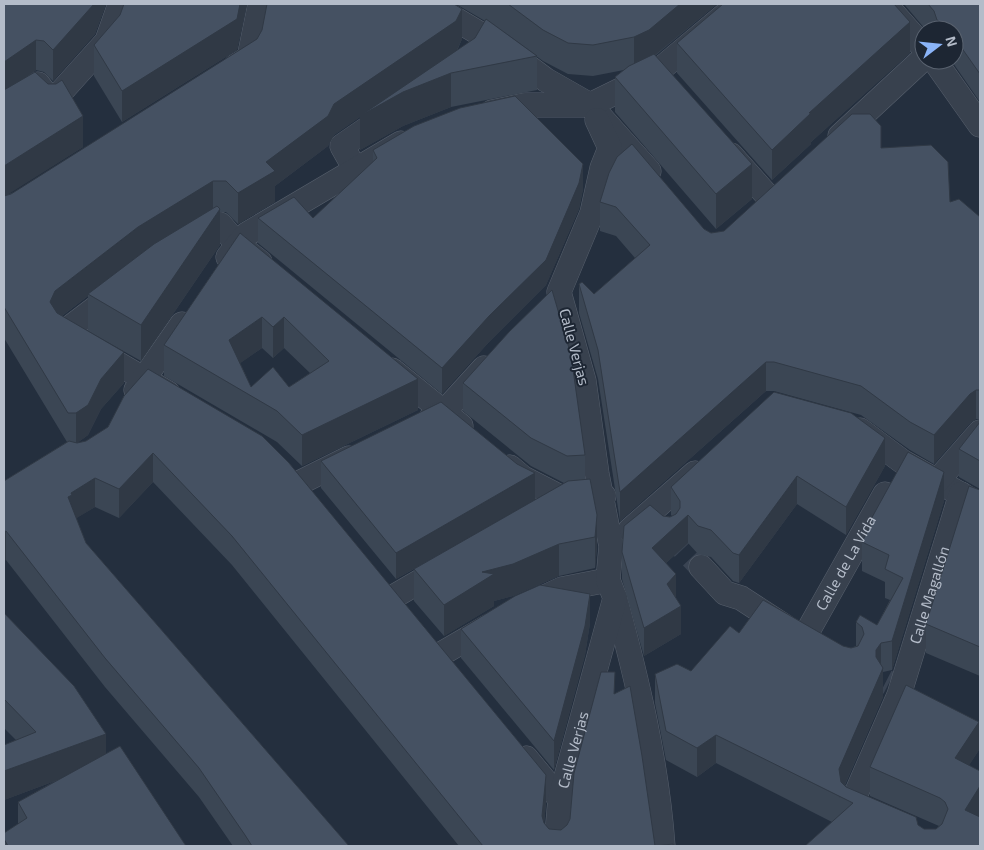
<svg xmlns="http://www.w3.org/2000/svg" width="984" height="850" font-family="'Exo 2',sans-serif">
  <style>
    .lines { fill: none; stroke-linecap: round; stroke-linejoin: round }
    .pedestrian-tunnel { stroke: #3a4453; stroke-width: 24; stroke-dasharray: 24 12; stroke-linecap: butt }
    .pedestrian-casing { stroke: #565f6c; stroke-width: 25 }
    .pedestrian { stroke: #38414e; stroke-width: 24 }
    .wall { fill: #3b4654; fill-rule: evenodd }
    .shaded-wall { fill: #303945 }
    .building { fill: #455162; stroke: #303945; fill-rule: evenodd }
    .labels { text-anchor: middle; stroke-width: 4; stroke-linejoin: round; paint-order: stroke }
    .street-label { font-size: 15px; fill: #b4bcc9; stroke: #1d2633 }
  </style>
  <rect width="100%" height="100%" fill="#242f3e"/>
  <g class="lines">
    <!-- pedestrian-tunnel -->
    <g class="pedestrian-tunnel">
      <path d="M667 531 701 567"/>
      <path d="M854 665 889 683"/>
    </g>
    <!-- pedestrian casing -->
    <g class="pedestrian-casing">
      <g id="pedestrian">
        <path d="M885 4 924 48"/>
        <path d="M434 10 445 13 499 45 546 80 590 105 649 171"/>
        <path d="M934 60 980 125"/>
        <path d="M236 66 249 58 260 4"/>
        <path d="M4 107 38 84 52 102 107 41 120 4"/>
        <path d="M492 112 525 105H590L657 72 738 4"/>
        <path d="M840 136 924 58"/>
        <path d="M731 155 771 200"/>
        <path d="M355 169 342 146 387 115"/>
        <path d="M193 240 220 224 237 244 260 262"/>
        <path d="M228 257 247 234 401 143"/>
        <path d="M114 294 64 332 168 393"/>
        <path d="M392 370 461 426"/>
        <path d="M136 390 182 324"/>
        <path d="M431 418 444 412 484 368"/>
        <path d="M860 430 903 462 980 505"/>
        <path d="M510 467 523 478 564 499 604 496"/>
        <path d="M938 480 980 432"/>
        <path d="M299 483 349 458"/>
        <path d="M630 530 695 473"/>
        <path d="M701 567 725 593 741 598 784 626"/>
        <path d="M393 597 441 569"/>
        <path d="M615 598C637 679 657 762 663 846"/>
        <path d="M534 602 562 589 608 580"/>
        <path id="s1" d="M804 638 885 494"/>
        <path d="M441 654 489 626"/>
        <path d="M526 758 560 799"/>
        <path id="s2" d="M869 811 852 803 899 695 961 494"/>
        <path id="s3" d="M556 846 560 799 615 598 608 580 611 546 597 474 584 381 559 292 592 213 602 168 610 148 597 120"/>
      </g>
    </g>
    <!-- pedestrian -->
    <use href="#pedestrian" class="pedestrian"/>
  </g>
  <!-- wall -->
  <g class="wall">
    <path d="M4 4H106L95 34 53 81 44 72 36 70 29 76 83 147 6 195 462 39 457 51 475 38 485 21 456 4H717L655 56 752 199 716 229 615 112V77L624 70 593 76 568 74 543 61 501 30 537 56V90L451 107 403 126 360 150V117L334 135 328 146 275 186V202L238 224 226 212H220V245L141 361 88 331V296L62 316 124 383 101 409 88 435 77 443 86 441 108 427 124 396 546 803 544 824 549 829 561 830 567 825 615 693 655 846H673H459L232 565 153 482 119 518 95 507 76 518 86 543 349 846H233L199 797 105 687 6 560 4 481 67 442 4 338Z"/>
    <path d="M124 4H247L237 50 122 122 94 76V45L120 15Z"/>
    <path d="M904 4H980V102L951 60H954V30H926Z"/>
    <path d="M677 43 910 53 811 142V144L772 180 677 73Z"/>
    <path d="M881 148 950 202 980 217V419H976L970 423 934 464 910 450 861 415 774 391H766L620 521 598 379 579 313V284L594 294 635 258 616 236 600 231V202L704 229 711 233 724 231Z"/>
    <path d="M373 150 583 189 579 209 546 285 489 342 442 394 258 243V218H313L373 162Z"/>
    <path d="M240 233 418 410 302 466 277 442 164 376V345ZM262 348 273 358 284 348 310 373 289 387H251L240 363Z"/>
    <path d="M463 383 585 455V479L597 547 595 568 559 576 513 596 494 601V606L444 636 414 601V569L396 579 321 488V461L535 500 564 483 531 466 463 411Z"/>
    <path d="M980 422V489L959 477V449Z"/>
    <path d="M885 466 846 535 797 504 739 583 733 581 711 557 698 554 688 543 666 563 676 599 681 634 644 656 622 579V552L663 516 670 517 672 516 671 515V487Z"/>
    <path d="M980 490V676L926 653V624Z"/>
    <path d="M944 501 892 670 883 672V697L845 785 918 825 924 829H936L939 826 870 796V767L979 750 969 765 980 771V815L979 816 980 846 832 822 716 763 697 777 666 760 655 703V674L691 671 739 633 851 648 856 646V622L877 625 890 600 885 598V582L862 571V542L870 526V521Z"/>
    <path d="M4 613 106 754 186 846H4V833L18 824V802L55 781 4 800V745L16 740 4 728Z"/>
    <path d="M590 623 585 655 554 770 461 658V629Z"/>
  </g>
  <!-- shaded-wall -->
  <g class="shaded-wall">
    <path d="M94 4H106L95 34 53 81V50Z"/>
    <path d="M240 4H247L237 50 122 122V91Z"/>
    <path d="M680 4H717L649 60 634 68V37Z"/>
    <path d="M462 9V39L456 52 403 92 451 73V107L403 126 360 150V117L334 135 328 146 275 186V202L238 224V193L266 162 334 104Z"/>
    <path d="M910 22V53L811 142V144L772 180V150L809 113Z"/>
    <path d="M36 40V70L4 93V62Z"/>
    <path d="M83 116V147L4 197V166Z"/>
    <path d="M583 164V189L579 209 546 285 489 342 442 394V368Z"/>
    <path d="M752 164V199L716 229V194Z"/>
    <path d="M213 181V212L88 294V296L55 321 50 302 55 291 138 227Z"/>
    <path d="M220 209V245L141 361V325Z"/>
    <path d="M262 317V348L229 371V340Z"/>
    <path d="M284 317V348L273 358V327Z"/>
    <path d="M124 352V383L101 409 88 435 76 444V413L101 379Z"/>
    <path d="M766 362V391L620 521V492Z"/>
    <path d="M418 379V410L302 466V435Z"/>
    <path d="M976 390V419L970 423 934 464V435L970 394Z"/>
    <path d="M885 438V466L846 535V507Z"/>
    <path d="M153 453V482L119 518V489Z"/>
    <path d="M944 472V501L892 670V641Z"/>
    <path d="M535 473V500L396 579V553Z"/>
    <path d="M797 476V504L739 583V555Z"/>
    <path d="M95 478V507L72 521 68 497 71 493Z"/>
    <path d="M597 515V547L595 568V537Z"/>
    <path d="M688 515V543L652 576V548Z"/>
    <path d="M6 531V560L4 561V532Z"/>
    <path d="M559 544V576L513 596 494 601V606L444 636V605L482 572Z"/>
    <path d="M676 574V602L667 584Z"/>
    <path d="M590 594V623L585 655 554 770V741Z"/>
    <path d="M681 606V634L644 656V628Z"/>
    <path d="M881 643V672L883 668V697L839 798V769L876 650Z"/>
    <path d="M979 722V750L955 787V758Z"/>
    <path d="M106 734V762L4 800V771Z"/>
    <path d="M716 735V763L697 777V748Z"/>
    <path d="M546 775V803L542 845V816Z"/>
    <path d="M980 786V815L965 839V810Z"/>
  </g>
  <!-- building -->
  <g class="building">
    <path d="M4 4H94L53 50 44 41 36 40 4 62Z"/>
    <path d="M124 4H240L237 19 122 91 94 45 120 15Z"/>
    <path d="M267 4H454L462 9 456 21 334 104 328 116 266 162 275 171 238 193 226 181H213L138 227 55 291 50 302 57 313 124 352 101 379 88 405 76 413H68L4 307V196L11 194 257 39 262 30Z"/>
    <path d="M508 4H680L649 30 634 37 593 45 568 43 543 30Z"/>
    <path d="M723 4H894L910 22 809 113H811L772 150 677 43Z"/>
    <path d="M928 4H980V74L954 37V30H949L945 25 937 20 934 11Z"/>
    <path d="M486 19 537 56 451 73 403 92 360 116 475 38Z"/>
    <path d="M654 54 752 164 716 194 615 77 629 66Z"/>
    <path d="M35 72 48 84H56L62 80 83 116 4 166V90Z"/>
    <path d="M515 96 583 164 579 183 546 260 489 316 442 368 258 218 294 197 313 218 377 158 373 150 414 126 460 108Z"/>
    <path d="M852 114H870L881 126V148L931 145 948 162 950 202 959 199 980 217V390H976L970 394 934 435 910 422 861 386 774 362H766L620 492 598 350 579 284 582 282 594 294 650 245 616 207 600 202 609 173 617 157 632 144 704 229 711 233 724 231Z"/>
    <path d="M217 206 220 209 141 325 88 294 154 244Z"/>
    <path d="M240 233 418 379 302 435 277 411 164 345ZM262 317 273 327 284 317 329 361 289 387 273 367 251 387 229 340Z"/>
    <path d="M552 290 571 355 585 455 567 456 531 438 463 383 509 332Z"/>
    <path d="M148 369 262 436 289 463 546 775 542 816 544 823 549 829 561 830 567 825 570 819 574 773 601 672H615L614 694 630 686 642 756 655 846 673 844V846H483L232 536 153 453 119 489 95 478 71 493 72 495 68 497 86 543 349 846H252L245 835 199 768 105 658 6 531 4 532V481L69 441 77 443 86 441 108 427 124 396Z"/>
    <path d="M774 392 851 413 885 438 846 507 797 476 739 555 733 553 711 530 698 526 688 515 652 548 676 574 667 584 681 606 644 628 622 552 624 526 650 505 663 516 670 517 676 514 680 508V501L671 487Z"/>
    <path d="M441 402 517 464 535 473 396 553 321 461Z"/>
    <path d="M980 422V461L959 449Z"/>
    <path d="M908 452 944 472 892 641 881 643 876 650V657L883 668 839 769 841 782 846 787 916 817 918 825 924 829H936L942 824 948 809 945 802 940 798 870 767 906 685 979 722 955 758 980 771V786L965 810 980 817V846H805L853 803 716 735 697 748 666 731 655 674 677 664 691 671 730 626 739 633 763 600 843 646 851 648 858 646 864 634 862 627 856 622 860 615 877 625 903 578 885 569 889 555 862 542 872 522 870 521Z"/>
    <path d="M590 479 597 515 595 537 559 544 513 564 482 572 494 574 444 605 414 569 568 481Z"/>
    <path d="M969 486 980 490V647L926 624Z"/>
    <path d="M540 585 590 594 585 626 554 741 461 629 515 596Z"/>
    <path d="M4 613 74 686 106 734 4 771V745L36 732 4 699Z"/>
    <path d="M120 746 186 846H8L4 839V833L27 818 18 802Z"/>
  </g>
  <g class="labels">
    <!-- street labels -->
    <g class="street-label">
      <text transform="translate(574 347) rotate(75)" y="5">Calle Verjas</text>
      <text dy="5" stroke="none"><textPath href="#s1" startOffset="86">Calle de La Vida</textPath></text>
      <text dy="5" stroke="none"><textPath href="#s2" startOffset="241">Calle Magallón</textPath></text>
      <text dy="5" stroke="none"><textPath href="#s3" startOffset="98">Calle Verjas</textPath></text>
    </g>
  </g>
  <!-- border -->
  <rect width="984" height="850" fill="none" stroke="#b4bcc9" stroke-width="10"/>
  <!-- north arrow -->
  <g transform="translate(939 45) rotate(74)"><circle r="24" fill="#1d2633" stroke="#59626f"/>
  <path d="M0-4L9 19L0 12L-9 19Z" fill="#8ab4f8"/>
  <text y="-8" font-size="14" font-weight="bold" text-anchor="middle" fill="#b4bcc9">N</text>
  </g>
</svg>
